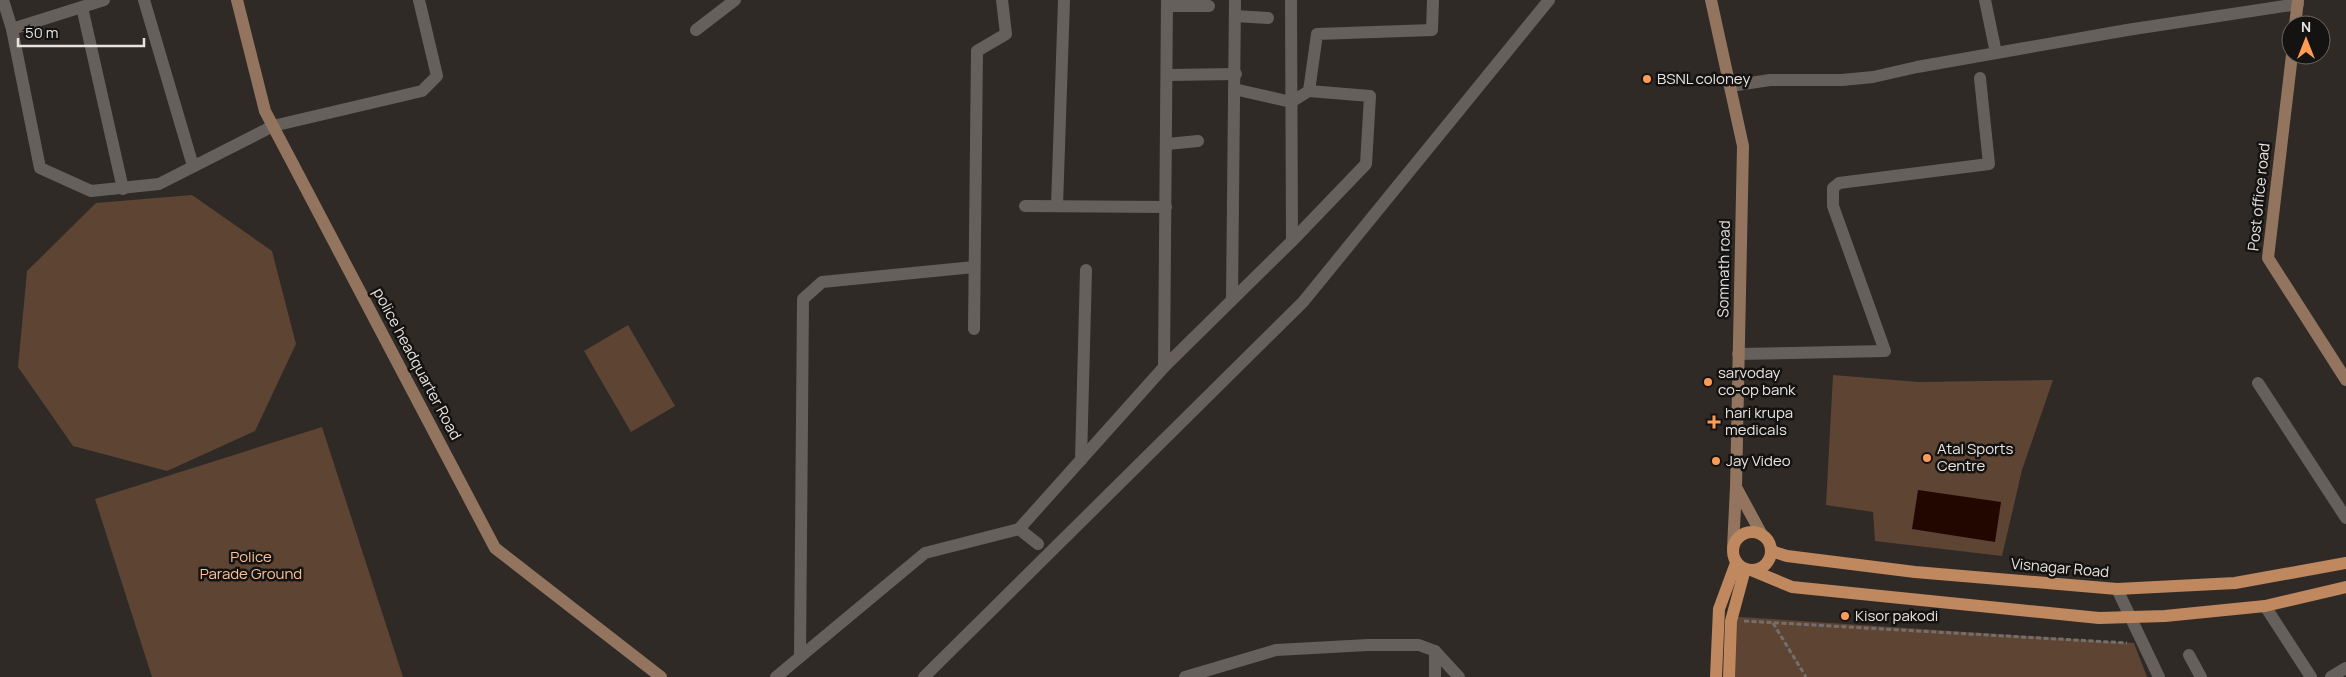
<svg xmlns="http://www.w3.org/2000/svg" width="2346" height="677" font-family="Manrope,sans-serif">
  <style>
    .green { fill: #5d4433 }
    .water { fill: #220700 }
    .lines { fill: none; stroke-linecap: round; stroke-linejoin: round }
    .path { stroke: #746f6c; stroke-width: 3; stroke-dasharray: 5 2.5; stroke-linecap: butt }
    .street { stroke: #66605c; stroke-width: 12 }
    .secondary { stroke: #93745e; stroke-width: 12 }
    .primary { stroke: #bf885f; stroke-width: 12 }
    .poi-dot { fill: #fd9c55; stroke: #151311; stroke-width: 2 }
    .labels { text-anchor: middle; stroke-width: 5; stroke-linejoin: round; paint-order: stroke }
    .poi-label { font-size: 15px; fill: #e7e3e1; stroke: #151311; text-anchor: start }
    .street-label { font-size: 15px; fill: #e7e3e1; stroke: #151311 }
    .park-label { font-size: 15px; fill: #fcc199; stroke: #151311 }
  </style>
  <rect width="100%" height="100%" fill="#2f2a26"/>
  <!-- green -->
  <g class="green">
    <path d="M192 195 272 251 296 344 255 431 167 471 73 446 18 367 27 271 96 203Z"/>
    <path d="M628 325 675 406 631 432 584 351Z"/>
    <path d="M1833 375 1919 382 2053 380 2022 470 2002 556 1875 541 1873 512 1826 505Z"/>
    <path d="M322 427 403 677H152L95 499Z"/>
    <path d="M1726 616 2134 643 2147 677H1725Z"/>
  </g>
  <!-- water -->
  <path class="water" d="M1918 490 2001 502 1995 542 1912 529Z"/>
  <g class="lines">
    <!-- path -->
    <g class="path">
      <path d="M1744 621 2127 643"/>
      <path d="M1773 623 1806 677"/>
    </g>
    <!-- street -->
    <g class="street">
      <path d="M3 0 12 29 40 168 91 191 159 184 273 126 422 91 437 76 419 0"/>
      <path d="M144 0 193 166"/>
      <path d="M1985 0 1996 53"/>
      <path d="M1167 6H1209"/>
      <path d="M82 7 123 189"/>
      <path d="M1235 16 1268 18"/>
      <path d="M12 29 104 0"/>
      <path d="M696 30 735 0"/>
      <path d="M1167 75 1236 74"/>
      <path d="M1730 86 1770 80H1842L1873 77 1917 67 2127 30 2298 4"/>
      <path d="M1234 89 1291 102 1309 91 1317 34 1432 30 1433 0"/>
      <path d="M1167 144 1198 141"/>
      <path d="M1025 206 1166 207"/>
      <path d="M1057 206 1064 0"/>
      <path d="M1292 241 1366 164 1370 96 1309 91"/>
      <path d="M1232 300 1235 0"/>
      <path d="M974 329 977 51 1006 34 1002 0"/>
      <path d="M1738 354 1885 351 1833 206V188L1839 183 1989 164 1980 78"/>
      <path d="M1164 367 1292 241 1291 0"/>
      <path d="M2258 383 2346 518"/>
      <path d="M1081 460 1086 270"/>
      <path d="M1019 529 1164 367 1167 0"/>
      <path d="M2117 589 2159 677"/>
      <path d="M2265 606 2311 677"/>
      <path d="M1435 651V677"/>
      <path d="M2189 655 2201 677"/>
      <path d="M800 657 925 553 1019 529 1038 544"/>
      <path d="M776 677 800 657 803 299 822 282 974 267"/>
      <path d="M924 677 1303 302 1549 0"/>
      <path d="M1185 677 1276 650 1368 645H1419L1435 651 1459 677"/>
      <path d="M2331 677 2346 668"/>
    </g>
    <!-- secondary -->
    <g class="secondary">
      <path d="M237 0 265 111 495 548 661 677"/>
      <path d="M1711 0 1743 146 1736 487 1762 535"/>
      <path d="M2295 25 2298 0"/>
      <path d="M2292 55 2268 258 2346 380"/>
      <path d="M1733 548 1736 487"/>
    </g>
    <!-- primary -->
    <g class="primary">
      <circle cx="1752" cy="551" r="19"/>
      <path d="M1771 551 1787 556 1915 572 2117 589 2235 583 2346 563"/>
      <path d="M1751 570 1792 587 2099 618 2165 616 2265 606 2346 587"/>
      <path d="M1716 677 1719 609 1736 563"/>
      <path d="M1729 677 1731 621 1745 569"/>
    </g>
  </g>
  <!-- markers -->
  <g class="poi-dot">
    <circle cx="1647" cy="79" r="5"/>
    <circle cx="1708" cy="382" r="5"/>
    <path d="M1711.5 414.5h5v5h5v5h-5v5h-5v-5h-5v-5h5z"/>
    <circle cx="1927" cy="458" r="5"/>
    <circle cx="1716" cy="461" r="5"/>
    <circle cx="1845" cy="616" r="5"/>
  </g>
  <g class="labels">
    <!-- poi labels -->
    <g class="poi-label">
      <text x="1657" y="84">BSNL coloney</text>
      <text x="1718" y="378">sarvoday<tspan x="1718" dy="17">co-op bank</tspan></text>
      <text x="1725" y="418">hari krupa<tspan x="1725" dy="17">medicals</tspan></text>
      <text x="1937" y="454">Atal Sports<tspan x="1937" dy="17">Centre</tspan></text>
      <text x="1726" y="466">Jay Video</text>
      <text x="1855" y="621">Kisor pakodi</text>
    </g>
    <!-- street labels -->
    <g class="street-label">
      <text transform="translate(2259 197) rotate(-84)" y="5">Post office road</text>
      <text transform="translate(1724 269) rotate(-89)" y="5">Somnath road</text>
      <text transform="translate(417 364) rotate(62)" y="5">police headquarter Road</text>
      <text transform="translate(2060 568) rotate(5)" y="5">Visnagar Road</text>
    </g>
    <!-- park labels -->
    <g class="park-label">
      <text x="251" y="562">Police<tspan x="251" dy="17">Parade Ground</tspan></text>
    </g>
  </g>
  <!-- north arrow -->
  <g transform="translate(2306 40)"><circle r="24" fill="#151311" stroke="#696664"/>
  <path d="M0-4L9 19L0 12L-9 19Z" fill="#fd9c55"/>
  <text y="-8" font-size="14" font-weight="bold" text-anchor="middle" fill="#e7e3e1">N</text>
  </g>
  <!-- scale -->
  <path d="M18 38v8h126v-8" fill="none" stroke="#e7e3e1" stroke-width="2.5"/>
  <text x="25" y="38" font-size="15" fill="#e7e3e1" stroke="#151311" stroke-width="4" paint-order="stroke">50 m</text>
</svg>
